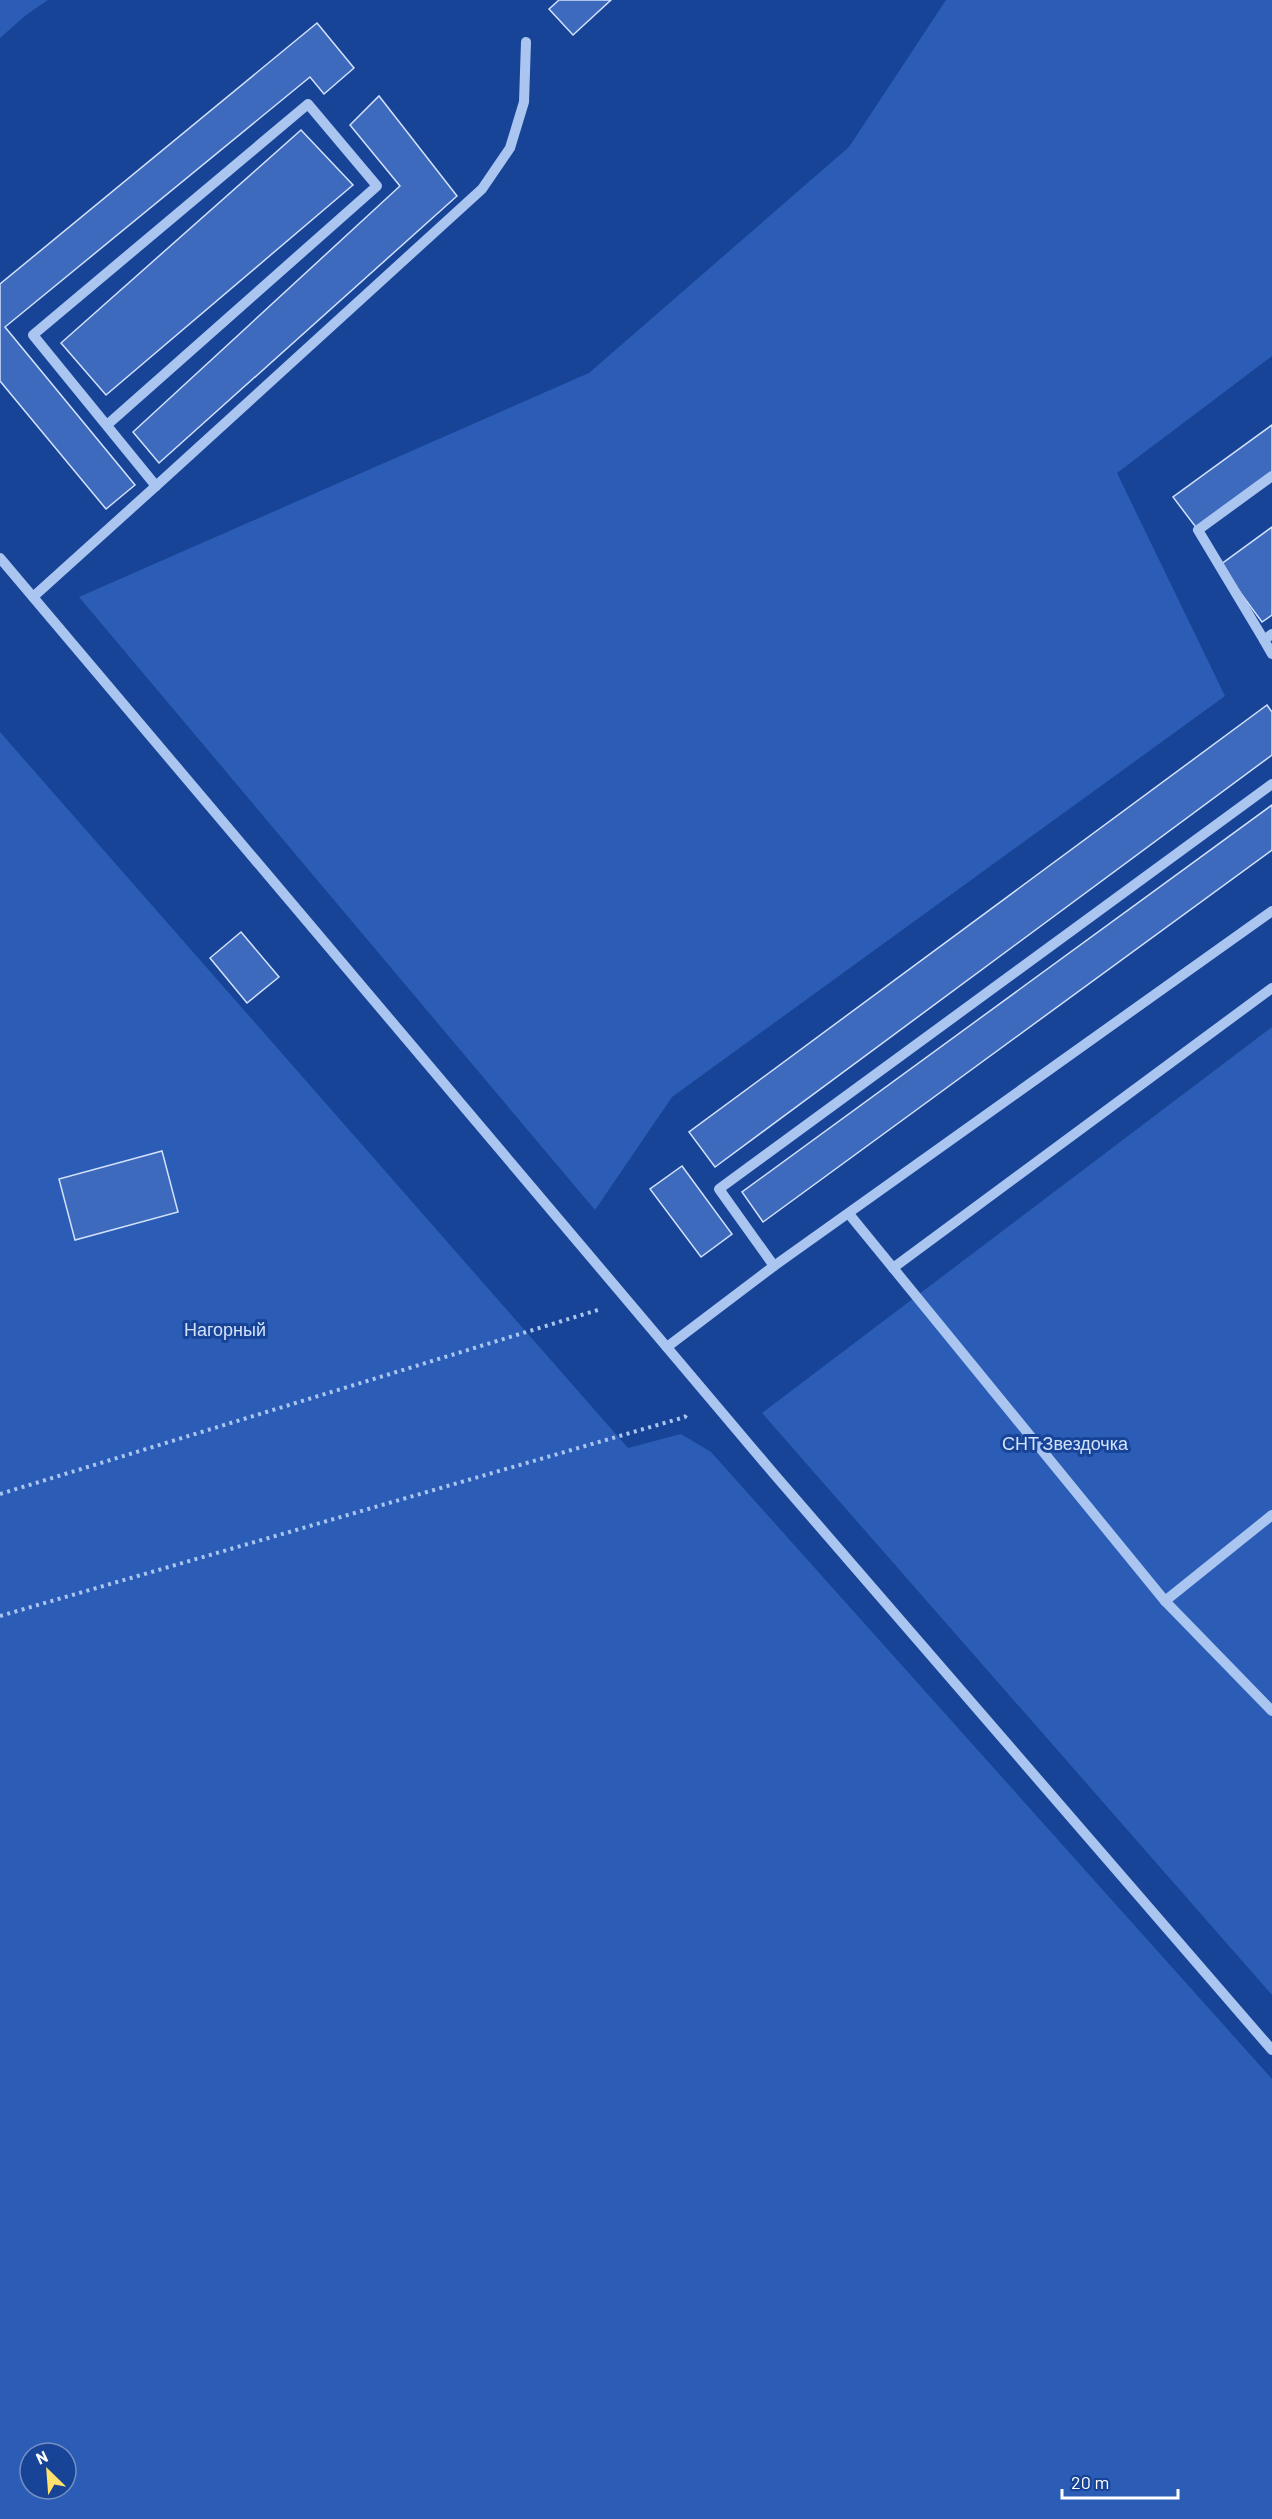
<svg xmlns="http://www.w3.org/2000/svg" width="1272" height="2519" font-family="Barlow,sans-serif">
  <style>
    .green { fill: #2b5db6; fill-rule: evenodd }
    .building { fill: #3d6abc; stroke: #d2e1fc; stroke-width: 1.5 }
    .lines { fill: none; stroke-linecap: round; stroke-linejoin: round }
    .path { stroke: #abc5f1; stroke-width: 4; stroke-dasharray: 3 4.5; stroke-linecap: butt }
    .minor { stroke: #abc5f1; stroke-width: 10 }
    .labels { text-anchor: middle; stroke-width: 6; stroke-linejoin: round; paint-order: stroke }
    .park-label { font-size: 18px; fill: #d2e1fc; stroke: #184497 }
  </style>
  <rect width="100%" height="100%" fill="#184497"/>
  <!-- green -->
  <g class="green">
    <path d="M0 0H48L26 15 0 38Z"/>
    <path d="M946 0H1272V356L1117 473 1225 696 672 1097 595 1210 79 597 589 373 849 147Z"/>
    <path d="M0 732 628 1448 681 1434 711 1452 1272 2079V2519H0ZM30 2453H66V2489H30Z"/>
    <path d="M1272 1027V1995L762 1413Z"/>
  </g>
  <!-- building -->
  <g class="building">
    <path d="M559 0H611L573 35 549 9Z"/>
    <path d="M317 23 354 68 324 94 310 77 5 327 135 485 106 509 0 381V284Z"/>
    <path d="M379 96 457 196 159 463 133 432 400 186 350 125Z"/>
    <path d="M301 130 353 185 106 395 61 343Z"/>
    <path d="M1272 425V475L1198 530 1173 497Z"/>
    <path d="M1272 527V615L1262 622 1220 565Z"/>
    <path d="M1267 705 1272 712V755L715 1167 689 1132Z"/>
    <path d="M1272 805V850L763 1222 742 1192Z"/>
    <path d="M241 932 279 977 247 1003 210 958Z"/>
    <path d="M162 1151 178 1212 75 1240 59 1179Z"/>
    <path d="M682 1166 732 1234 701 1257 650 1189Z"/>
  </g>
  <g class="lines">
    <!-- path -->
    <g class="path">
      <path d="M0 1494 601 1309"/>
      <path d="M0 1616 685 1417 688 1412"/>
    </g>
    <!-- minor -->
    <g class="minor">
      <path d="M156 486 482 189 510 148 524 102 526 42"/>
      <path d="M0 558 774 1474 1272 2050"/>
      <path d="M33 597 156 486 33 335 308 104 377 186 107 425"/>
      <path d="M1272 634 1264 640 1272 654"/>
      <path d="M1264 640 1198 530 1272 476"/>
      <path d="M849 1214 1165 1601 1272 1515"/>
      <path d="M774 1266 719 1189 1272 784"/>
      <path d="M893 1268 1272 988"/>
      <path d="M667 1347 774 1266 1272 911"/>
      <path d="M1165 1601 1272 1711"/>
    </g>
  </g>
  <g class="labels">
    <!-- park labels -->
    <g class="park-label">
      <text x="225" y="1336">Нагорный</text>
      <text x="1065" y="1450">СНТ Звездочка</text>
    </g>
  </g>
  <!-- north arrow -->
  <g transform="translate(48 2471) rotate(335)"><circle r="28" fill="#184497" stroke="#748fc1" stroke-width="1.5"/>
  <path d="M0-4.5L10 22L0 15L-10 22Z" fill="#ffe16b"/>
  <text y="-9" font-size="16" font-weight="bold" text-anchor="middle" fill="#ffffff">N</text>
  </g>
  <!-- scale -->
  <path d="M1062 2489v9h116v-9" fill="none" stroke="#ffffff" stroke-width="3"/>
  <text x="1071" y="2489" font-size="18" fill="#ffffff" stroke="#184497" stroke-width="4.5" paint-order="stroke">20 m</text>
</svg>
